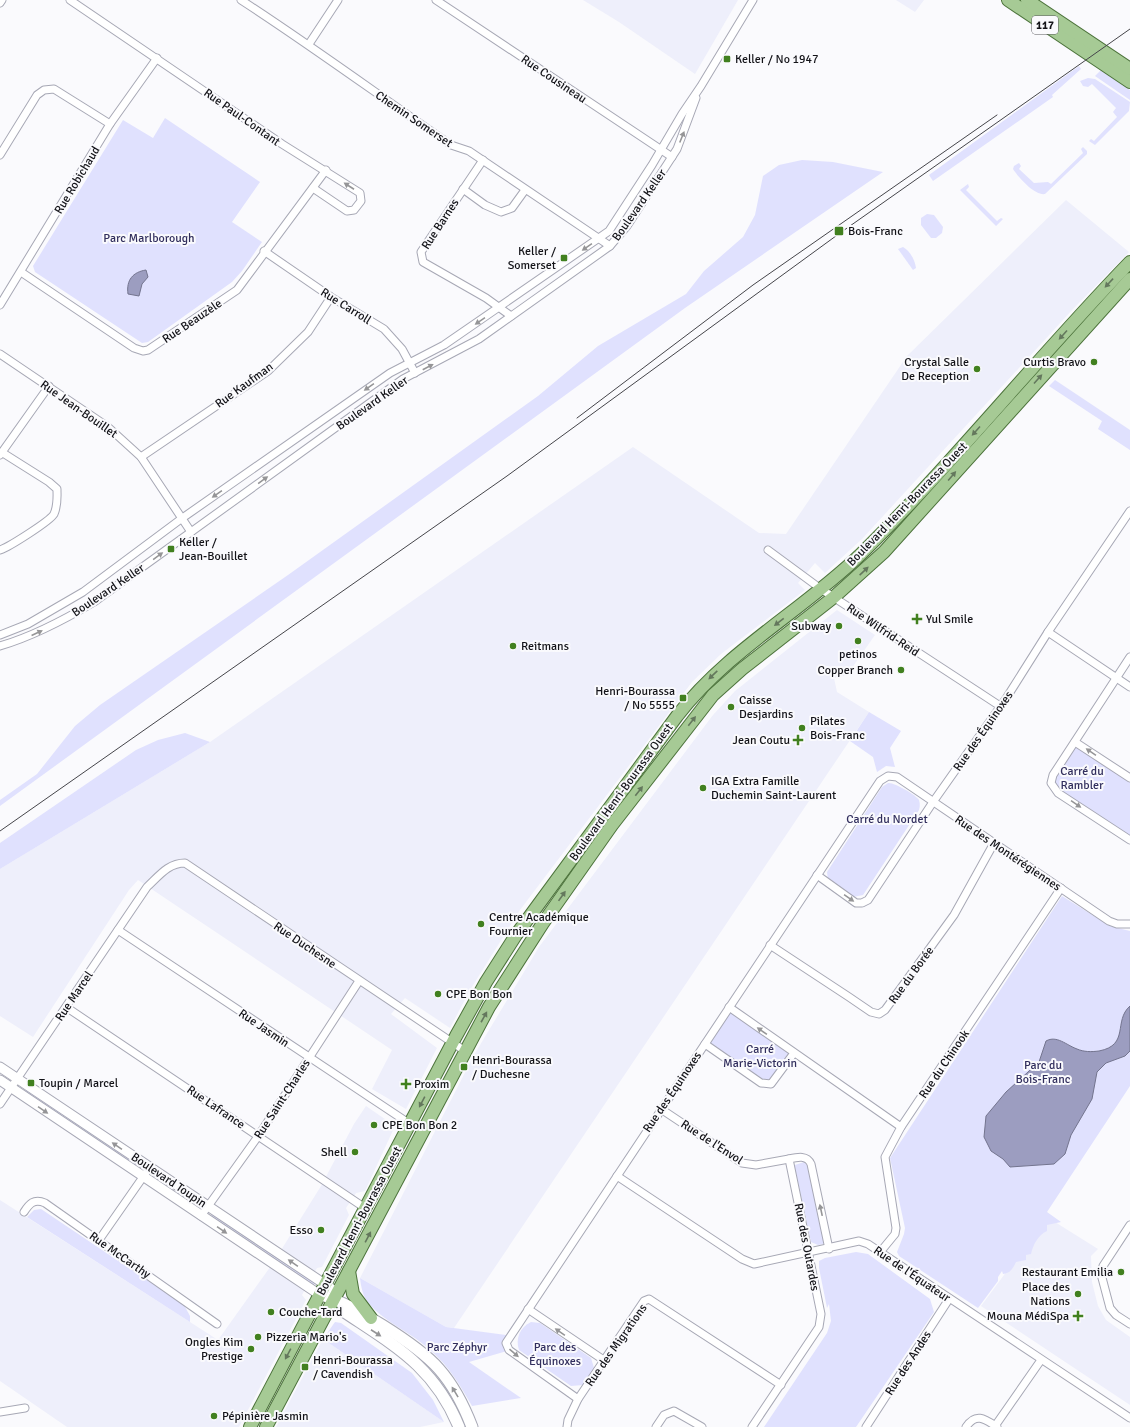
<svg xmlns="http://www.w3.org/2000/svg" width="1130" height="1427" font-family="Signika,sans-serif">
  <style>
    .built { fill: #eeeffb }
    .green { fill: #e0e1fe }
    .water { fill: #9c9dc0; stroke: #73748e }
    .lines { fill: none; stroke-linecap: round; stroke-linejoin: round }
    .minor-casing { stroke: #a7a8b5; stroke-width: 9 }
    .tertiary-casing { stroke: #a7a8b5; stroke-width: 11 }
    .secondary-casing { stroke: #a7a8b5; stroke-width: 13 }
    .primary-casing { stroke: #4c733b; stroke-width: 14 }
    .minor { stroke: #fff; stroke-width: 7 }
    .tertiary { stroke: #fff; stroke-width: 9 }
    .secondary { stroke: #fff; stroke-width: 11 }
    .primary { stroke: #a6ca95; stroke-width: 12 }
    .tram { stroke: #45454a; stroke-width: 1 }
    .oneway { fill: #959597 }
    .oneway2 { fill: #64785d }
    .poi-dot { fill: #41801f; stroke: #fafafd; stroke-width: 1.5 }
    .labels { text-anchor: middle; stroke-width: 4; stroke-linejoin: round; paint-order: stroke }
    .shield { fill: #fafafd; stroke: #58585d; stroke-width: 1 }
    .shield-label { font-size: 11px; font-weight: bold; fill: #131318 }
    .poi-label { font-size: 12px; fill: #131318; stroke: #fafafd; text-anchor: start }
    .street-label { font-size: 12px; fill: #131318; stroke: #fafafd }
    .park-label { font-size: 12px; fill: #312e5d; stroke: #fafafd }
  </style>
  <rect width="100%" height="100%" fill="#fafafd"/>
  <!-- built -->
  <g class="built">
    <path d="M583 0H738L695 74 619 22Z"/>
    <path d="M896 0H924L915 12Z"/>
    <path d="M1066 200 1129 252 1073 309 862 539 825 573 815 563 798 583 805 590 721 654 692 682 520 910 470 990 450 1028 405 998 391 1014 437 1048 406 1109 372 1089 392 1050 138 880 129 890 33 1037 0 1016V869L210 742 633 447 759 533 786 534 907 356Z"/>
    <path d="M837 610 875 635 847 675 834 678 837 692 869 712 454 1328 446 1327 360 1278 474 1055 539 947 713 715 735 691Z"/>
    <path d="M366 1106 395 1126 365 1191 356 1193 346 1208 349 1215 322 1267 317 1268 302 1295 306 1300 239 1427H67L0 1381V1200L218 1340 273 1263 321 1186 354 1124Z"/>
    <path d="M1047 1217 1098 1249 1091 1256 1092 1282 1098 1306 1106 1320 1130 1337V1405L981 1306Z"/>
    <path d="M323 1339 444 1422 420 1427H276Z"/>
  </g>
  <!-- green -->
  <g class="green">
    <path d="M1079 66 1081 69 1052 95 1053 97 933 181 929 175Z"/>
    <path d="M1101 70 1130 90V100L1095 76Z"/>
    <path d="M1088 78 1095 79 1130 102 1129 111 1095 145 1089 141 1091 139 1094 141 1117 117 1113 112 1116 108 1092 84 1088 87 1083 86 1080 81Z"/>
    <path d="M165 118 260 182 232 222 262 242 242 271 232 282 148 342 142 343 35 272 33 266 123 120 153 138Z"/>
    <path d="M1083 147 1087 151V154L1045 194C1035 196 1018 177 1013 169L1014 166 1019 163 1021 166 1019 169 1034 183 1048 182 1051 184 1083 153 1081 149Z"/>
    <path d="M802 160 833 162 883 172 685 308 0 806V800L37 774 75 726 100 705 288 575 538 396 598 346 686 294 704 271 743 237 755 215 763 176 779 165Z"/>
    <path d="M968 184 969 187 966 190 997 221 1001 218 1003 219 996 226 960 190Z"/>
    <path d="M927 214 934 215 943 227 942 233 936 238H931L921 225V218Z"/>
    <path d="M903 247C910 251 915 260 916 268L913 270 898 249Z"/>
    <path d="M1055 380 1130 430V450L1098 429 1102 421 1049 386Z"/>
    <path d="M869 712 901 731 890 748 895 767 886 766 877 772 873 757 850 741Z"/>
    <path d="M185 733 210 742 0 869V843L136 750 158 740Z"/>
    <path d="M1075 742 1130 778V840L1058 793 1051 783Z"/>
    <path d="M888 783C894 782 916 795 919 800 920 803 920 807 919 810L863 895 853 897 828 880 827 872 882 787Z"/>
    <path d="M1062 896 1110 926 1130 931V1086L1047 1212 1061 1222 1047 1225V1231C1038 1235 1033 1245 1031 1254L1026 1255V1260L1016 1262C1013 1268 1011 1273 1003 1274L1002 1271 998 1277V1281L978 1308 899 1256 897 1252 904 1234 905 1228 890 1158Z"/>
    <path d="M729 1007 794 1053 771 1084 761 1083 705 1044Z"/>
    <path d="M27 1088 139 1165 137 1168 23 1093Z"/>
    <path d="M804 1162 808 1166 824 1241 823 1244 818 1245 811 1242 795 1168V1165Z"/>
    <path d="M41 1209 184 1305 190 1316V1322L27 1217 34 1210Z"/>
    <path d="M214 1214 297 1269 315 1284 312 1285 298 1277 214 1221 211 1216Z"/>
    <path d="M856 1252 868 1254 930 1299 934 1312 856 1427H764L827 1333 831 1321 829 1304 827 1308 819 1268V1261L825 1258Z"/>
    <path d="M360 1278 446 1327 506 1335 507 1351 469 1362 521 1398 472 1406C460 1385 449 1366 430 1350 412 1333 386 1323 369 1304 363 1297 361 1287 360 1278Z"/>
    <path d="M335 1322 341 1323 412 1373 433 1400 444 1422 323 1339Z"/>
    <path d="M531 1322 540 1323 591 1358 594 1368 583 1385 571 1386 519 1350C515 1339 520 1327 531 1322Z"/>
  </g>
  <!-- water -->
  <g class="water">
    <path d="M146 270 148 277 142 284 139 296 128 294C126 280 133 272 146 270Z"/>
    <path d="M1130 1006V1051L1125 1056 1106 1063 1097 1072 1092 1099 1071 1135 1065 1154 1054 1164 1010 1167 1003 1159 991 1151 984 1137 986 1116 1006 1092 1039 1062 1046 1041C1057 1035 1066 1045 1077 1049 1084 1052 1091 1052 1099 1051 1130 1045 1113 1021 1130 1006Z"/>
  </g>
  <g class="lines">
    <!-- minor casing -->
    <g class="minor-casing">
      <g id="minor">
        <path d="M70 0 282 144 360 193 361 201 354 210 347 211 313 188"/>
        <path d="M241 0C312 46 381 97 451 145L469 151 610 246"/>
        <path d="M436 0 672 157"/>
        <path d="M0 3 2 0"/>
        <path d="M309 44 338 0"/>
        <path d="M0 155 37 95 44 90 54 89 110 124"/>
        <path d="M483 160 421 252 423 262 486 298 511 316"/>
        <path d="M463 189 485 205 501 212 512 208 525 190"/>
        <path d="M264 251 331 297 384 329 402 349 415 373"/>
        <path d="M21 272 134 348 143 351 148 350 237 290 326 170"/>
        <path d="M0 305 110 124 157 58"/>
        <path d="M0 354 108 427 141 457 191 532"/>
        <path d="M0 455 49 386"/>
        <path d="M141 457 268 371 308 332 331 297"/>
        <path d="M0 550C9 547 50 521 54 514 58 505 57 498 57 489L49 482 3 453"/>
        <path d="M768 550 821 589 1000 706"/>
        <path d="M1048 632 1130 687"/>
        <path d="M0 635 28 624 83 592 181 519 390 373 444 345 609 231 652 165 682 114 701 86 753 0"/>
        <path d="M0 646C34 636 64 620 94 602L403 379 479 339 610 246 627 226 677 149 696 98"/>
        <path d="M1130 657 1053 775 1051 783 1058 793 1130 840"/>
        <path d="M1075 742 1130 778"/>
        <path d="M817 875 856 903H862L868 900 933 802 1007 697 1048 632 1130 511"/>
        <path d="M118 930 410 1124"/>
        <path d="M770 945 849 997 871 1012 879 1014 885 1010 954 915 994 843"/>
        <path d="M66 1007 365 1208"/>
        <path d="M729 1007 901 1127"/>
        <path d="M705 1044 761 1083 771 1084 794 1053"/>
        <path d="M0 1104 147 887C159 876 168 863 185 863L465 1051"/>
        <path d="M661 1109 742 1163 756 1165 789 1159"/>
        <path d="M617 1176 742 1259 754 1264 859 1241 868 1244 1130 1418"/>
        <path d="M24 1212C29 1204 34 1198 45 1203L217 1324"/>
        <path d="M201 1216 259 1135 359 981"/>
        <path d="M1130 1225 1103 1266 1101 1274 1110 1308 1116 1315 1130 1324"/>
        <path d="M99 1240 150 1167"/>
        <path d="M881 1251 895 1234 896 1228 885 1157 901 1127 1061 888"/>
        <path d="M528 1309 605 1361"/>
        <path d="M578 1399 509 1350 506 1343 880 781 888 776 897 777 1109 921 1117 924H1130"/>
        <path d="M0 1412 25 1408"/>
        <path d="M995 1426 1041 1360"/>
        <path d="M567 1427 568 1420 578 1399 644 1301 649 1299 781 1385"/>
        <path d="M656 1427 664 1415 674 1411 702 1427"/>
        <path d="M752 1427 819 1327 821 1314 789 1159C798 1157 807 1155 811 1164L829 1249"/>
        <path d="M866 1427 949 1299"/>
        <path d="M966 1427C976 1412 985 1419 997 1427"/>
      </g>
    </g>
    <!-- tertiary casing -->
    <g class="tertiary-casing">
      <g id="tertiary">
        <path d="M0 1067 338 1293"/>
        <path d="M0 1080 320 1295"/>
      </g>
    </g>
    <!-- secondary casing -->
    <g class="secondary-casing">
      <g id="secondary">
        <path d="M320 1295C350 1302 418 1345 439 1369 454 1386 464 1406 472 1427"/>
        <path d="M343 1311C395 1346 434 1366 459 1427"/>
      </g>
    </g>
    <!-- primary casing -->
    <g class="primary-casing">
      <g id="primary">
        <path d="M1008 0 1130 82"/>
        <path d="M1027 0 1130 69"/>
        <path d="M349 1271 353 1294 371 1318"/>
        <path d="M250 1427 456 1036 486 982 516 935 677 716C728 650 802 611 861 554 955 461 1038 357 1130 262"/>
        <path d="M266 1427 489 1007 543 923 612 825 713 695 742 669 834 597 884 552 1130 279"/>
      </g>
    </g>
    <!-- minor -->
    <use href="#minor" class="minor"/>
    <!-- tertiary -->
    <use href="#tertiary" class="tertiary"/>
    <!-- secondary -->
    <use href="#secondary" class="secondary"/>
    <!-- primary -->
    <use href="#primary" class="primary"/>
    <!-- tram -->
    <g class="tram">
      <path d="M577 418 753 285 997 115"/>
      <path d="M0 831 507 476 840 233 1130 29"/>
    </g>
  </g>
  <!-- one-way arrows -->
  <defs><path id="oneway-solid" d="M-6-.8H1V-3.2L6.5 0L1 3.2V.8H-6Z"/></defs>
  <g class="oneway">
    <use href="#oneway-solid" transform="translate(682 137) rotate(-68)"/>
    <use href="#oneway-solid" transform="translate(349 186) rotate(-147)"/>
    <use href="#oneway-solid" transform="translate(587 247) rotate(145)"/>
    <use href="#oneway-solid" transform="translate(480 321) rotate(146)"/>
    <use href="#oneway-solid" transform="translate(428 367) rotate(-28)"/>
    <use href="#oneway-solid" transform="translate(369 387) rotate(145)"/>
    <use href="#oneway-solid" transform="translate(263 480) rotate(-36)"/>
    <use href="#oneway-solid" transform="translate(217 494) rotate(145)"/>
    <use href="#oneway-solid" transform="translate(158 556) rotate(-36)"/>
    <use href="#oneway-solid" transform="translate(37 633) rotate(-25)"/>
    <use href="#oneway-solid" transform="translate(1091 752) rotate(-146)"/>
    <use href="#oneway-solid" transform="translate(1076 804) rotate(34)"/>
    <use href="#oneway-solid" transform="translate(849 898) rotate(35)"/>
    <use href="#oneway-solid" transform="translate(762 1031) rotate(-145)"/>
    <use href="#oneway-solid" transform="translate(43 1110) rotate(34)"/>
    <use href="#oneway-solid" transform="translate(117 1146) rotate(-146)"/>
    <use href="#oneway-solid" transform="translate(821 1210) rotate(-102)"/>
    <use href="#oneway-solid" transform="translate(222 1230) rotate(34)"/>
    <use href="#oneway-solid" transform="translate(293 1263) rotate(-145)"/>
    <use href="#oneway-solid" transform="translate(560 1332) rotate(-145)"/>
    <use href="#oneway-solid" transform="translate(376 1333) rotate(33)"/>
    <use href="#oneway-solid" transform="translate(514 1353) rotate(41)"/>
    <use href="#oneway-solid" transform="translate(455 1392) rotate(-121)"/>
  </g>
  <g class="oneway2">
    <use href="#oneway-solid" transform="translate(1109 283) rotate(133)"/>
    <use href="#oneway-solid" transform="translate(1063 335) rotate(132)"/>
    <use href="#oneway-solid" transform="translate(1038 379) rotate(-48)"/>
    <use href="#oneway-solid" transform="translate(976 431) rotate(132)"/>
    <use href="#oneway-solid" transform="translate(952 476) rotate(-50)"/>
    <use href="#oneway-solid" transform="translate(864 571) rotate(-43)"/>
    <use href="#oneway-solid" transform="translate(779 622) rotate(142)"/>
    <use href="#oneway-solid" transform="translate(713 675) rotate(136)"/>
    <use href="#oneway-solid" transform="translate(692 721) rotate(-52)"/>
    <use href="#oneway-solid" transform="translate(639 791) rotate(-52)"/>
    <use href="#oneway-solid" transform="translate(562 896) rotate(-55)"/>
    <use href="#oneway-solid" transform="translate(484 1017) rotate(-61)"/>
    <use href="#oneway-solid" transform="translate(422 1102) rotate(118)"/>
    <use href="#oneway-solid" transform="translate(368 1237) rotate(-62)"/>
    <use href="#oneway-solid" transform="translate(288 1354) rotate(118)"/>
  </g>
  <!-- markers -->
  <g class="poi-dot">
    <rect x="723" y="55" width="8" height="8" rx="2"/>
    <rect x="834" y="226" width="10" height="10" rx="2"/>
    <rect x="560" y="254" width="8" height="8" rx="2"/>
    <circle cx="1094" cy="362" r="4"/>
    <circle cx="977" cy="369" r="4"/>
    <rect x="167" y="545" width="8" height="8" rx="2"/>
    <path d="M915 613h4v4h4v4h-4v4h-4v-4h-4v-4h4z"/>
    <circle cx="839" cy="626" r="4"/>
    <circle cx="858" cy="641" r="4"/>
    <circle cx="513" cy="646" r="4"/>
    <circle cx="901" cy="670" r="4"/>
    <rect x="679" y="694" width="8" height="8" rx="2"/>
    <circle cx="731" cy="707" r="4"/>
    <circle cx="802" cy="728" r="4"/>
    <path d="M796 734h4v4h4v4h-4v4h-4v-4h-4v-4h4z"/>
    <circle cx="703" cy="788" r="4"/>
    <circle cx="481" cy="924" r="4"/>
    <circle cx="438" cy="994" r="4"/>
    <rect x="460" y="1063" width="8" height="8" rx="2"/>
    <rect x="27" y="1079" width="8" height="8" rx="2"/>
    <path d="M404 1078h4v4h4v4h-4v4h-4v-4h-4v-4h4z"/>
    <circle cx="374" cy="1125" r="4"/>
    <circle cx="355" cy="1152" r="4"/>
    <circle cx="321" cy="1230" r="4"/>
    <circle cx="1121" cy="1272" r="4"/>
    <circle cx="1078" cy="1294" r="4"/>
    <circle cx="271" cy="1312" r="4"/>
    <path d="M1076 1310h4v4h4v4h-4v4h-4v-4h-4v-4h4z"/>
    <circle cx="258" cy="1337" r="4"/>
    <circle cx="251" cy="1349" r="4"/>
    <rect x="301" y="1363" width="8" height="8" rx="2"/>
    <circle cx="214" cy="1416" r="4"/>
  </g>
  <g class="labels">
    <!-- shield labels -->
    <rect class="shield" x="1032" y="16" width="26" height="18" rx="3"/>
    <g class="shield-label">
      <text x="1045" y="29">117</text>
    </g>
    <!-- poi labels -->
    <g class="poi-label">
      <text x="735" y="63">Keller / No 1947</text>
      <text x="848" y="235">Bois-Franc</text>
      <text x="556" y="255" text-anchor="end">Keller /<tspan x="556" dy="14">Somerset</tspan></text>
      <text x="969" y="366" text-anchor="end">Crystal Salle<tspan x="969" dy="14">De Reception</tspan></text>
      <text x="1086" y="366" text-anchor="end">Curtis Bravo</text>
      <text x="179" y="546">Keller /<tspan x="179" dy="14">Jean-Bouillet</tspan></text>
      <text x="926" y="623">Yul Smile</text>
      <text x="831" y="630" text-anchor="end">Subway</text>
      <text x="521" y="650">Reitmans</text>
      <text x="858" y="658" text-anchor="middle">petinos</text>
      <text x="893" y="674" text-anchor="end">Copper Branch</text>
      <text x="675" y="695" text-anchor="end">Henri-Bourassa<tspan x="675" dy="14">/ No 5555</tspan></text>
      <text x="739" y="704">Caisse<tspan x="739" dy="14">Desjardins</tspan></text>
      <text x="810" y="725">Pilates<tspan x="810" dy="14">Bois-Franc</tspan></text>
      <text x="790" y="744" text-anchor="end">Jean Coutu</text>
      <text x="711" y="785">IGA Extra Famille<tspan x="711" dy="14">Duchemin Saint-Laurent</tspan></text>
      <text x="489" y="921">Centre Académique<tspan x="489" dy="14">Fournier</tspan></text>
      <text x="446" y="998">CPE Bon Bon</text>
      <text x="472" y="1064">Henri-Bourassa<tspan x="472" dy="14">/ Duchesne</tspan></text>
      <text x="39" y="1087">Toupin / Marcel</text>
      <text x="414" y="1088">Proxim</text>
      <text x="382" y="1129">CPE Bon Bon 2</text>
      <text x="347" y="1156" text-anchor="end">Shell</text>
      <text x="313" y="1234" text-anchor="end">Esso</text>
      <text x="1113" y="1276" text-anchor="end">Restaurant Emilia</text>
      <text x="1070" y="1291" text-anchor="end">Place des<tspan x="1070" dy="14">Nations</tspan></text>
      <text x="279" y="1316">Couche-Tard</text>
      <text x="1069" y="1320" text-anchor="end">Mouna MédiSpa</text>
      <text x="266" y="1341">Pizzeria Mario's</text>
      <text x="243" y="1346" text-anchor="end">Ongles Kim<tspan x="243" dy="14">Prestige</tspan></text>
      <text x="313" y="1364">Henri-Bourassa<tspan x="313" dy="14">/ Cavendish</tspan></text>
      <text x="222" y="1420">Pépinière Jasmin</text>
    </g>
    <!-- street labels -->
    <g class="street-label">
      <text transform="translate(554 79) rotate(34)" y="4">Rue Cousineau</text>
      <text transform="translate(242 117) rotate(35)" y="4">Rue Paul-Contant</text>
      <text transform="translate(414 119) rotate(34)" y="4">Chemin Somerset</text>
      <text transform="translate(77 180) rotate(-59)" y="4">Rue Robichaud</text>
      <text transform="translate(639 205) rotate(-55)" y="4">Boulevard Keller</text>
      <text transform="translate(440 224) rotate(-57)" y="4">Rue Barnes</text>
      <text transform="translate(346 306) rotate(32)" y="4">Rue Carroll</text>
      <text transform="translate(192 321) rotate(-34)" y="4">Rue Beauzèle</text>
      <text transform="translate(244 385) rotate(-36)" y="4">Rue Kaufman</text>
      <text transform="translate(372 403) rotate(-35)" y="4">Boulevard Keller</text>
      <text transform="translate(79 409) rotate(35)" y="4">Rue Jean-Bouillet</text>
      <text transform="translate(907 504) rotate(-46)" y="4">Boulevard Henri-Bourassa Ouest</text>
      <text transform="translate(108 590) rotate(-34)" y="4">Boulevard Keller</text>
      <text transform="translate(883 630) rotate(34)" y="4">Rue Wilfrid-Reid</text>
      <text transform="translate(983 731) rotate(-55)" y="4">Rue des Équinoxes</text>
      <text transform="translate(621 792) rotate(-54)" y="4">Boulevard Henri-Bourassa Ouest</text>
      <text transform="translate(1008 853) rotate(34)" y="4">Rue des Montérégiennes</text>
      <text transform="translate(305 945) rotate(34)" y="4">Rue Duchesne</text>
      <text transform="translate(911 975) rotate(-54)" y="4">Rue du Borée</text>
      <text transform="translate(74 996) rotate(-56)" y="4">Rue Marcel</text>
      <text transform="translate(264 1028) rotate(34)" y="4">Rue Jasmin</text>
      <text transform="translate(944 1064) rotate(-56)" y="4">Rue du Chinook</text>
      <text transform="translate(672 1092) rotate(-56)" y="4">Rue des Équinoxes</text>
      <text transform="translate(282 1099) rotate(-57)" y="4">Rue Saint-Charles</text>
      <text transform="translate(216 1107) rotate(34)" y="4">Rue Lafrance</text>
      <text transform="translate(712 1142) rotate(33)" y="4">Rue de l'Envol</text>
      <text transform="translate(169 1180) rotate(34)" y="4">Boulevard Toupin</text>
      <text transform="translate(359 1221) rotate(-62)" y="4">Boulevard Henri-Bourassa Ouest</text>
      <text transform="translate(807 1247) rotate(79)" y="4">Rue des Outardes</text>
      <text transform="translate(120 1255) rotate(35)" y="4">Rue McCarthy</text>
      <text transform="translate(912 1274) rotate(34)" y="4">Rue de l'Équateur</text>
      <text transform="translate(616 1345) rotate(-55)" y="4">Rue des Migrations</text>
      <text transform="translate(908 1363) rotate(-57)" y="4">Rue des Andes</text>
    </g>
    <!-- park labels -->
    <g class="park-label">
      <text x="149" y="242">Parc Marlborough</text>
      <text x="1082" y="775">Carré du<tspan x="1082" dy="14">Rambler</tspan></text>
      <text x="887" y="823">Carré du Nordet</text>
      <text x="760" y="1053">Carré<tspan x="760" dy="14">Marie-Victorin</tspan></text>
      <text x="1043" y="1069">Parc du<tspan x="1043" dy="14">Bois-Franc</tspan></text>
      <text x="457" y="1351">Parc Zéphyr</text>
      <text x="555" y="1351">Parc des<tspan x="555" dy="14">Équinoxes</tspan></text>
    </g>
  </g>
</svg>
